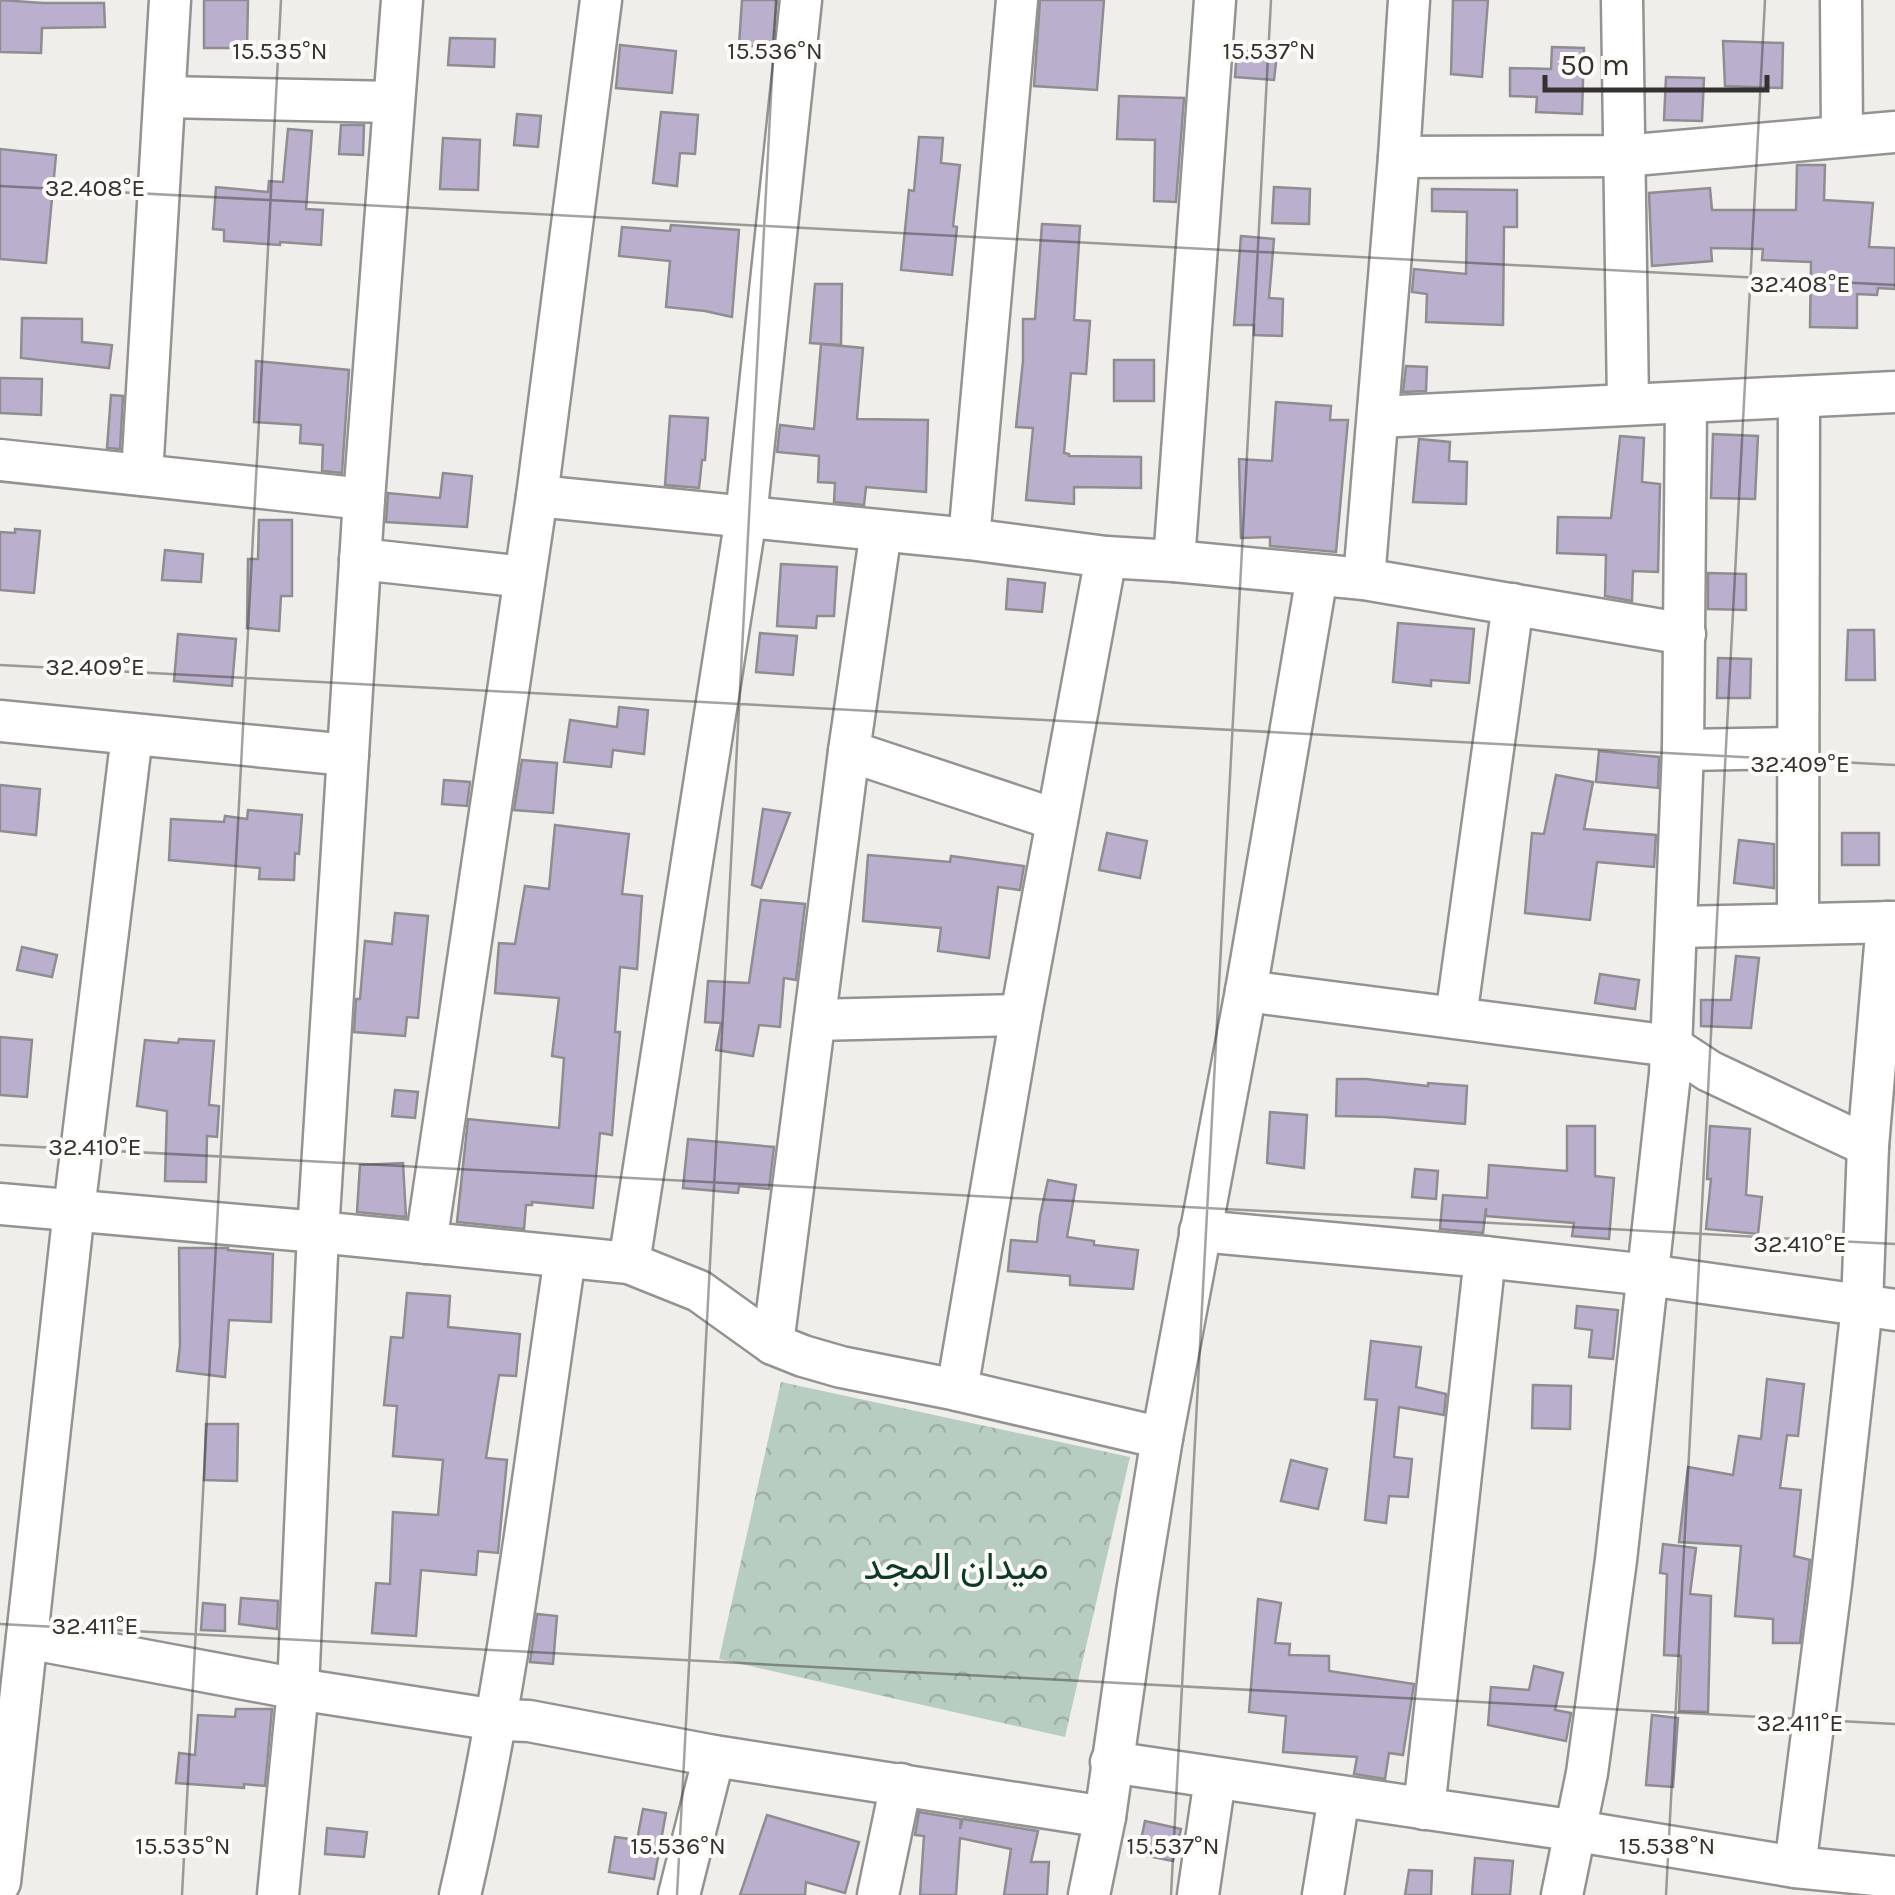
<svg xmlns="http://www.w3.org/2000/svg" width="1895" height="1895" font-family="Karla,Vazirmatn,sans-serif">
  <style>
    .park { fill: url(#park-crowns) }
    .building { fill: #bab0cd; stroke: #8e8d90; stroke-width: 2.5 }
    .lines { fill: none; stroke-linecap: round; stroke-linejoin: round }
    .minor-casing { stroke: #959391; stroke-width: 45 }
    .minor { stroke: #fff; stroke-width: 40 }
    .ticks { fill: none; stroke: #333231; stroke-width: 2.5; stroke-opacity: 0.45 }
    .labels { text-anchor: middle; stroke-width: 8; stroke-linejoin: round; paint-order: stroke }
    .park-label { font-size: 38px; fill: #0d3927; stroke: #fdfbf8 }
    .ticks-label { font-size: 25px; text-anchor: middle; fill: #333231; stroke: #fdfbf8; stroke-width: 8; stroke-linejoin: round; paint-order: stroke }
  </style>
  <defs>
    <pattern id="park-crowns" width="20" height="18" patternUnits="userSpaceOnUse" patternTransform="scale(2.5)"><rect width="20" height="18" fill="#b8cdc2"/><path d="M2 6a3 3 0 1 1 6 0M12 15a3 3 0 1 1 6 0" fill="none" stroke="#9fb0a7"/></pattern>
  </defs>
  <rect width="100%" height="100%" fill="#f0eeeb"/>
  <!-- park -->
  <path class="park" d="M781 1382 1130 1457 1065 1737 719 1659Z"/>
  <!-- building -->
  <g class="building">
    <path d="M0 0 43 3H104L105 27 42 28 41 53 0 52Z"/>
    <path d="M204 0H248L247 48H204Z"/>
    <path d="M742 0H777L772 48 739 45Z"/>
    <path d="M1040 0H1104L1097 90 1034 86Z"/>
    <path d="M1453 0H1488L1482 77 1451 74Z"/>
    <path d="M450 38 495 39 494 67 448 65Z"/>
    <path d="M1723 41 1783 43 1782 88 1725 86Z"/>
    <path d="M620 45 676 51 672 93 616 88Z"/>
    <path d="M1552 47 1584 48 1582 114 1536 112 1537 97 1510 96V68L1551 69Z"/>
    <path d="M1237 50 1277 54 1274 80 1235 77Z"/>
    <path d="M1666 77 1704 78 1702 121 1664 120Z"/>
    <path d="M1119 96 1184 98 1176 202 1154 201 1155 140 1117 139Z"/>
    <path d="M661 112 698 115 695 154 680 153 677 186 653 183Z"/>
    <path d="M517 114 541 116 538 147 514 145Z"/>
    <path d="M341 125H364L363 155 339 154Z"/>
    <path d="M288 129 312 131 306 209 323 210 321 245 280 242V245L224 241V230L213 229 216 187 268 192 269 181 283 182Z"/>
    <path d="M919 137 943 138 941 163 960 165 953 226 957 227 952 275 901 270 909 190 914 191Z"/>
    <path d="M443 138 480 140 478 190 440 189Z"/>
    <path d="M0 149 56 155 46 263 0 259Z"/>
    <path d="M1797 165H1825L1824 200 1873 203 1869 247 1895 248V289L1878 288 1877 295 1857 294V328L1810 327 1811 262 1762 260 1763 249 1711 248 1712 261 1652 266 1649 193 1710 188 1712 210H1796Z"/>
    <path d="M1274 187 1310 189 1309 224 1272 223Z"/>
    <path d="M1432 189 1517 190V227H1504L1503 325 1426 322 1427 294 1412 292 1414 269 1466 274 1467 212 1432 211Z"/>
    <path d="M1042 224 1080 226 1074 320 1090 321 1086 374 1071 373 1064 453 1069 454V456L1141 457V488L1074 487V504L1026 500 1033 428 1016 427 1023 361V319H1035Z"/>
    <path d="M671 225 739 230 732 317 705 311 666 307 670 261 619 256 622 227 670 231Z"/>
    <path d="M1241 236 1274 239 1269 298 1283 299 1282 336 1254 335V325H1234Z"/>
    <path d="M815 284H842L841 345 810 343Z"/>
    <path d="M22 318 82 319V342L112 345 109 368 21 358Z"/>
    <path d="M821 344 863 348 857 419 928 420 926 492 866 487 864 505 834 502 835 483 818 482 819 456 777 452 780 425 814 429Z"/>
    <rect x="1114" y="360" width="40" height="41"/>
    <path d="M256 361 349 370 342 473 322 471 323 445 300 443 301 425 254 422Z"/>
    <path d="M1406 366 1427 367 1426 391 1403 392Z"/>
    <path d="M0 378 42 379 41 415 0 413Z"/>
    <path d="M111 395 123 396 120 449 107 448Z"/>
    <path d="M1276 402 1331 406 1330 420H1348L1336 552 1270 546V537L1241 538 1239 459 1272 461Z"/>
    <path d="M670 416 708 418 705 460H702L699 488 665 485Z"/>
    <path d="M1713 434 1758 436 1755 499 1711 498Z"/>
    <path d="M1620 436 1644 438 1642 482 1660 484 1658 572 1633 571 1632 601 1605 596 1606 555 1557 553 1558 517 1611 518Z"/>
    <path d="M1419 439 1450 442 1449 461 1467 462 1466 504 1413 502Z"/>
    <path d="M443 473 472 476 467 527 386 522 388 493 440 498Z"/>
    <path d="M259 520H292V596H281L279 631 247 628 248 559H258Z"/>
    <path d="M15 529 40 531 34 593 0 590V532L15 533Z"/>
    <path d="M165 550 203 554 201 582 162 580Z"/>
    <path d="M781 564 837 567 834 616H817L816 628 777 626Z"/>
    <path d="M1708 573 1746 574V610L1708 609Z"/>
    <path d="M1008 579 1045 583 1042 612 1006 609Z"/>
    <path d="M1398 623 1474 629 1469 683 1431 680V686L1393 682Z"/>
    <path d="M1848 630H1874L1875 680H1846Z"/>
    <path d="M760 633 797 636 793 675 756 672Z"/>
    <path d="M178 634 236 639 232 686 174 681Z"/>
    <path d="M1718 658 1751 659 1750 698H1717Z"/>
    <path d="M619 707 648 710 644 754 613 750 611 767 564 762 570 720 617 727Z"/>
    <path d="M1599 751 1659 757 1658 788 1596 782Z"/>
    <path d="M522 760 557 763 553 813 514 810Z"/>
    <path d="M1556 775 1593 782 1584 829 1656 835 1654 867 1597 862 1590 920 1525 913 1532 833 1544 834Z"/>
    <path d="M444 780 470 782 467 806 442 804Z"/>
    <path d="M0 785 40 789 36 835 0 831Z"/>
    <path d="M763 809 790 813 761 888 752 885Z"/>
    <path d="M248 810 302 815 299 854 295 853 294 880 259 879 260 868 169 860 171 819 224 822 225 816 247 819Z"/>
    <path d="M555 825 629 834 622 894 642 896 637 969 620 967 615 1032H620L612 1135 600 1133 593 1208 532 1202V1205H526L524 1229 457 1222 468 1119 559 1128 564 1058 552 1056 559 998 495 993 499 943 515 944 525 886 549 889Z"/>
    <path d="M1107 833 1147 841 1140 878 1099 870Z"/>
    <rect x="1842" y="833" width="37" height="32"/>
    <path d="M1739 840 1774 844V888L1734 883Z"/>
    <path d="M868 855 950 862 951 856 1024 866 1020 890 998 887 989 958 938 951 941 928 863 921Z"/>
    <path d="M761 900 805 904 796 980 784 978 780 1027 759 1025 753 1056 716 1050 721 1023 705 1022 708 981 749 983Z"/>
    <path d="M395 913 428 916 418 1018 407 1017 405 1036 354 1032 356 999H360L365 941 392 944Z"/>
    <path d="M22 947 57 955 52 977 17 970Z"/>
    <path d="M1736 956 1759 958 1751 1028 1701 1026V1000H1731Z"/>
    <path d="M1600 974 1639 980 1635 1009 1595 1003Z"/>
    <path d="M0 1037 32 1040 27 1097 0 1095Z"/>
    <path d="M179 1039 214 1041 209 1105 219 1106 217 1137 207 1136 206 1182 165 1181 167 1111 137 1106 145 1040 178 1043Z"/>
    <path d="M1337 1079H1366L1428 1086V1083L1467 1086 1465 1124 1384 1117 1336 1116Z"/>
    <path d="M395 1090 418 1092 415 1118 392 1116Z"/>
    <path d="M1270 1112 1307 1115 1304 1168 1267 1163Z"/>
    <path d="M1567 1126H1595V1176L1614 1178 1609 1239 1572 1236 1574 1223 1486 1216V1208L1483 1233 1440 1229 1443 1195 1487 1198 1489 1165 1567 1171Z"/>
    <path d="M1710 1126 1750 1129 1746 1195 1762 1197 1758 1234 1706 1229 1711 1179H1707Z"/>
    <path d="M688 1139 774 1147 769 1189 739 1186 738 1193 683 1188Z"/>
    <path d="M403 1163 406 1217 357 1212 360 1165Z"/>
    <path d="M1415 1169 1438 1171 1436 1199 1412 1197Z"/>
    <path d="M1048 1180 1076 1185 1067 1237 1094 1241V1245L1138 1250 1133 1289 1070 1285V1276L1008 1271 1011 1240 1037 1242 1040 1216Z"/>
    <path d="M179 1248H228V1250L273 1254 271 1322 229 1320 225 1377 177 1371 180 1346Z"/>
    <path d="M407 1293 450 1296 448 1327 520 1334 516 1376 499 1375 486 1458 507 1460 498 1553 478 1551 476 1575 421 1570 416 1636 372 1633 376 1583 390 1584 393 1512 438 1515 443 1460 393 1456 397 1406 384 1405 391 1337 403 1338Z"/>
    <path d="M1577 1306 1618 1310 1613 1359 1589 1357 1592 1330 1575 1328Z"/>
    <path d="M1371 1341 1421 1347 1416 1387 1446 1394 1444 1415 1399 1407 1394 1457 1412 1459 1408 1497 1389 1496 1386 1523 1365 1520 1377 1400 1365 1399Z"/>
    <path d="M1767 1379 1804 1384 1798 1436 1787 1435 1780 1488 1801 1490 1794 1556 1810 1560 1800 1643H1773V1619L1735 1616 1741 1546 1679 1542 1688 1467 1733 1475 1739 1436 1761 1439Z"/>
    <path d="M1533 1385 1571 1386 1570 1429 1532 1428Z"/>
    <path d="M206 1424H238L237 1481 204 1480Z"/>
    <path d="M1291 1460 1327 1469 1318 1509 1281 1501Z"/>
    <path d="M1663 1544 1696 1548 1690 1594 1711 1596 1708 1712 1679 1711 1681 1656 1664 1655 1667 1574 1660 1573Z"/>
    <path d="M241 1598 278 1601 277 1629 239 1624Z"/>
    <path d="M1258 1599 1281 1603 1275 1643 1290 1644 1289 1655 1329 1656V1671L1414 1684 1403 1755 1389 1753 1385 1779 1354 1774 1357 1757 1283 1752 1286 1716 1249 1712Z"/>
    <path d="M203 1603 225 1605V1631L201 1630Z"/>
    <path d="M537 1614 557 1616 553 1664 530 1662Z"/>
    <path d="M1534 1666 1563 1673 1555 1710 1571 1713 1566 1741 1488 1725 1491 1687 1529 1690Z"/>
    <path d="M236 1709H272L265 1786 244 1784V1788L176 1783 179 1753 195 1755 198 1715 235 1717Z"/>
    <path d="M1652 1715 1678 1718 1673 1787 1646 1785Z"/>
    <path d="M643 1809 666 1813 654 1879 609 1872 615 1837 637 1840Z"/>
    <path d="M919 1812 961 1819 960 1829 963 1819 1038 1831 1031 1862H1049L1047 1895H1004L1011 1849 960 1838 956 1895H920L924 1836 915 1835Z"/>
    <path d="M767 1815 859 1842 845 1893 806 1882 805 1895H740Z"/>
    <path d="M1145 1821 1181 1829 1173 1861 1138 1854Z"/>
    <path d="M327 1828 367 1832 364 1857 325 1854Z"/>
    <path d="M1475 1858 1513 1861 1510 1895H1472Z"/>
    <path d="M1409 1870 1432 1871 1431 1895H1405Z"/>
  </g>
  <g class="lines">
    <!-- minor casing -->
    <g class="minor-casing">
      <g id="minor">
        <path d="M1622 0 1628 403"/>
        <path d="M1841 0 1842 135"/>
        <path d="M165 97 393 102"/>
        <path d="M1399 157 1623 156 1895 132"/>
        <path d="M1378 417 1895 392"/>
        <path d="M0 460 364 499"/>
        <path d="M142 475 170 0"/>
        <path d="M537 496 969 539 1106 557 1174 561 1364 579 1685 634"/>
        <path d="M969 539 1017 0"/>
        <path d="M360 559 524 577"/>
        <path d="M1174 561 1215 0"/>
        <path d="M1364 579 1399 157 1409 0"/>
        <path d="M0 721 348 755"/>
        <path d="M1683 750 1798 748"/>
        <path d="M849 751 1057 820"/>
        <path d="M1798 924 1799 397"/>
        <path d="M1678 927 1895 922"/>
        <path d="M1246 991 1671 1046 1709 1071 1868 1146"/>
        <path d="M1456 1017 1513 604"/>
        <path d="M815 1020 1021 1015"/>
        <path d="M0 1204 318 1232 629 1263 699 1291 773 1344 803 1356 841 1367 957 1390 1162 1438"/>
        <path d="M1200 1231 1485 1257 1648 1275 1895 1310"/>
        <path d="M426 1243 537 496 601 0"/>
        <path d="M629 1263 746 517 801 0"/>
        <path d="M773 1344 849 751 881 531"/>
        <path d="M957 1390 1021 1015 1106 557"/>
        <path d="M27 1638 298 1689 496 1720 529 1721 714 1756 1105 1817"/>
        <path d="M1111 1762 1577 1831 1795 1867 1895 1877"/>
        <path d="M1424 1809 1485 1257"/>
        <path d="M1795 1867 1831 1585 1862 1306 1868 1146 1887 922"/>
        <path d="M0 1882 74 1210 132 735"/>
        <path d="M278 1895 298 1689 318 1232 364 499 402 0"/>
        <path d="M460 1895C509 1686 533 1470 565 1258"/>
        <path d="M679 1895 714 1756"/>
        <path d="M878 1895 901 1784"/>
        <path d="M1089 1895 1105 1817 1137 1592 1162 1438 1246 991 1317 576"/>
        <path d="M1198 1895 1215 1779"/>
        <path d="M1323 1895 1339 1797"/>
        <path d="M1562 1895 1587 1773 1616 1560 1670 1074 1683 750 1686 403"/>
      </g>
    </g>
    <!-- minor -->
    <use href="#minor" class="minor"/>
  </g>
  <!-- ticks -->
  <path class="ticks" d="M0 186 1895 285M0 665 1895 765M0 1145 1895 1244M0 1624 1895 1724M182 1895 281 0M677 1895 776 0M1171 1895 1271 0M1666 1895 1765 0"/>
  <g class="labels">
    <!-- park labels -->
    <g class="park-label">
      <text x="956" y="1579">ميدان المجد</text>
    </g>
  </g>
  <g class="ticks-label">
    <text x="280" y="59">15.535°N</text>
    <text x="775" y="59">15.536°N</text>
    <text x="1269" y="59">15.537°N</text>
    <text x="95" y="196">32.408°E</text>
    <text x="1800" y="292">32.408°E</text>
    <text x="95" y="675">32.409°E</text>
    <text x="1800" y="772">32.409°E</text>
    <text x="95" y="1155">32.410°E</text>
    <text x="1800" y="1252">32.410°E</text>
    <text x="95" y="1634">32.411°E</text>
    <text x="1800" y="1731">32.411°E</text>
    <text x="183" y="1854">15.535°N</text>
    <text x="678" y="1854">15.536°N</text>
    <text x="1173" y="1854">15.537°N</text>
    <text x="1667" y="1854">15.538°N</text>
  </g>
  <!-- scale -->
  <path d="M1545 75v15h222v-15" fill="none" stroke="#333231" stroke-width="5"/>
  <text x="1560" y="75" font-size="30" fill="#333231" stroke="#fdfbf8" stroke-width="8" paint-order="stroke">50 m</text>
</svg>
